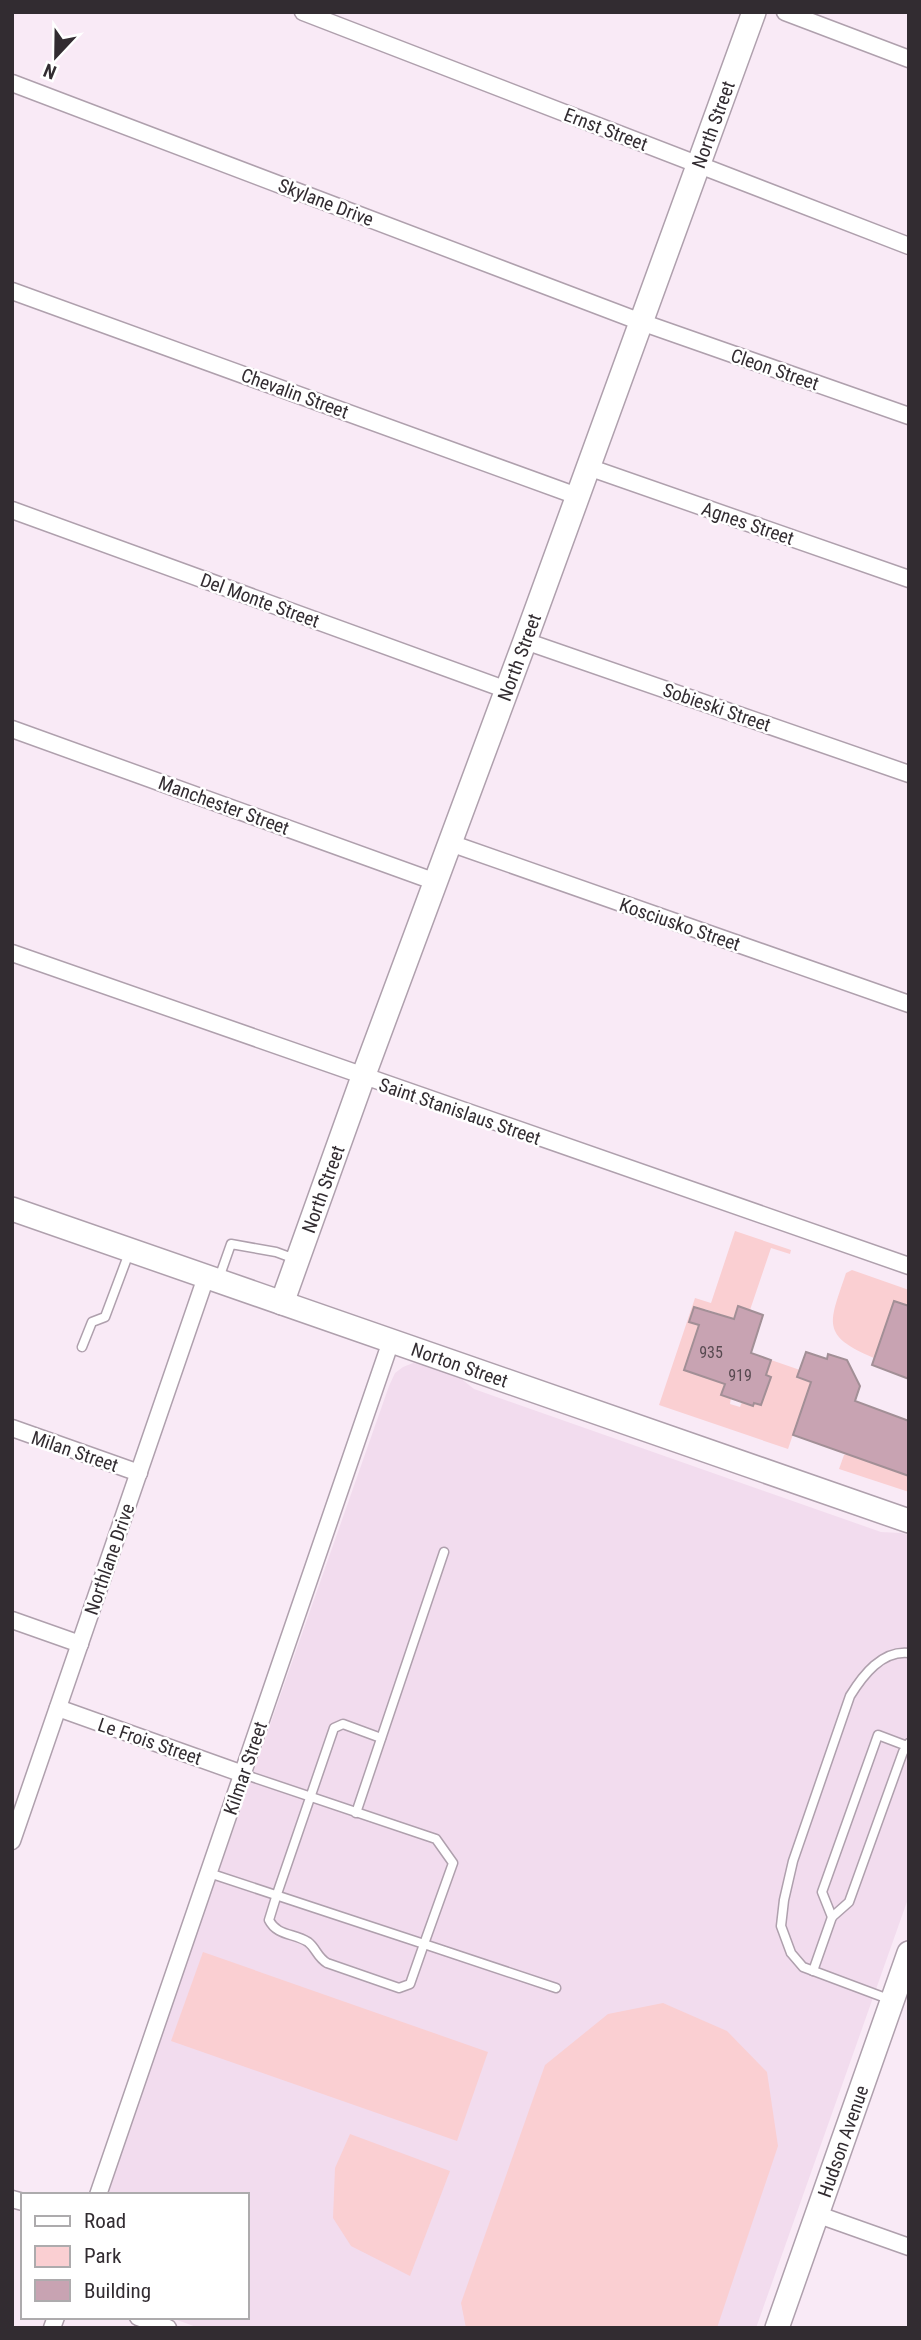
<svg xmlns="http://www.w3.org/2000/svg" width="921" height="2340" font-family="'Roboto Condensed',sans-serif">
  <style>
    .built { fill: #f2dcee }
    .green { fill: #facfd2 }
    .building { fill: #c8a3b2; stroke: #a28f96; stroke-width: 2 }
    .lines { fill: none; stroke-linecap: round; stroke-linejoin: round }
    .lane-casing { stroke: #afa0ad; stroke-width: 11 }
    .street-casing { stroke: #afa0ad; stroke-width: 19 }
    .secondary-casing { stroke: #afa0ad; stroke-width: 26 }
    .lane { stroke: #fff; stroke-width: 8 }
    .street { stroke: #fff; stroke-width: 16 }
    .secondary { stroke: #fff; stroke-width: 23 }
    .labels { text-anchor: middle; stroke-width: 5; stroke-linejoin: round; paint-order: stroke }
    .number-label { font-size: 16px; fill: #584a51 }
    .street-label { font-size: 19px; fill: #322c31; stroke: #fff }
  </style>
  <rect width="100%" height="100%" fill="#f9eaf6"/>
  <!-- built -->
  <path class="built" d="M413 1363 423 1364 459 1377 474 1389 881 1532 901 1533 909 1535V1896L756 2328H199L169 2317H247V2195H105L389 1386 395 1373 403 1367Z"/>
  <!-- green -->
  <g class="green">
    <path d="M735 1231 791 1250 790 1254 771 1248 750 1310 738 1307 734 1319 705 1309 689 1322 699 1325 684 1369 725 1382 721 1395 731 1398 730 1404 740 1407 742 1402 761 1405 770 1377 766 1375 771 1360 800 1370 797 1378 811 1382 788 1449 659 1405 695 1298 711 1303Z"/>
    <path d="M852 1270 909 1290V1306L894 1301 874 1358C819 1335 830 1322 846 1273Z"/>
    <path d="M847 1454 909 1476V1492L839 1469 844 1455Z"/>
    <path d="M203 1952 488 2052 457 2141 171 2041Z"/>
    <path d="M663 2003 727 2031 767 2072 778 2146 717 2328H466L461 2303 545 2065 608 2014Z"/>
    <path d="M350 2134 450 2171 410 2276 351 2246 333 2218 335 2168Z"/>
  </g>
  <!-- building -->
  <g class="building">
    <path d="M894 1301 909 1306V1379L872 1365Z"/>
    <path d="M738 1306 763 1315 751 1353 771 1360 766 1375 771 1377 761 1405 754 1403 753 1406 721 1395 725 1384 684 1370 699 1325 689 1322 694 1307 734 1319Z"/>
    <path d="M806 1352 827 1359 828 1354 847 1360 860 1386 855 1401 909 1421V1476L793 1435 811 1382 797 1377Z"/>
  </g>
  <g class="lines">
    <!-- lane casing -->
    <g class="lane-casing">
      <g id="lane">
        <path d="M219 1278 231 1244 276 1252 295 1259"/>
        <path d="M82 1347 92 1322 105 1317 129 1253"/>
        <path d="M381 1738 343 1724 334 1728 277 1894 269 1920C277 1936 294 1933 308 1942 316 1948 317 1957 327 1963L399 1988 410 1984 424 1944 556 1988"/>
        <path d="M356 1813 444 1552"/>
        <path d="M209 1873 424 1944 453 1863 436 1839 243 1774"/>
        <path d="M832 1917 822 1892 878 1735 907 1746"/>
        <path d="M813 1971 832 1917 849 1902 903 1752 909 1743"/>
        <path d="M891 2000 803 1967 791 1953 781 1926 784 1900 793 1861 850 1696C863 1675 882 1650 909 1653"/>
      </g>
    </g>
    <!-- street casing -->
    <g class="street-casing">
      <g id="street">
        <path d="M303 12 909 246"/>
        <path d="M785 12 909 59"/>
        <path d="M12 83 641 322 909 416"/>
        <path d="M12 291 577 496"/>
        <path d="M588 467 909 579"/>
        <path d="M12 510 507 690"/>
        <path d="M525 641 909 774"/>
        <path d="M12 729 436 882"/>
        <path d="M450 843 909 1004"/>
        <path d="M12 953 909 1266"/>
        <path d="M12 1428 139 1473"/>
        <path d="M12 1620 80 1644"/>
        <path d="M58 1708 243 1774"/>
        <path d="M12 1841 206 1277"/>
        <path d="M98 2195 391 1341"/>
        <path d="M12 2199 23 2202"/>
        <path d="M816 2214 909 2247"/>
        <path d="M138 2317 168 2328"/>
        <path d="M52 2328 56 2317"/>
      </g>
    </g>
    <!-- secondary casing -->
    <g class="secondary-casing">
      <g id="secondary">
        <path id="s1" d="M12 1209 909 1521"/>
        <path id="s2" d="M282 1303 363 1077 525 641 754 12"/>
        <path id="s3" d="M777 2328 909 1953"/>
      </g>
    </g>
    <!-- lane -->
    <use href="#lane" class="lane"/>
    <!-- street -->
    <use href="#street" class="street"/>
    <!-- secondary -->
    <use href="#secondary" class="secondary"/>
  </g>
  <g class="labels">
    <!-- number labels -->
    <g class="number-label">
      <text x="711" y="1358">935</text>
      <text x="740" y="1381">919</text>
    </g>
    <!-- street labels -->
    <g class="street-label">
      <text dy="7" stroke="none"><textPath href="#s2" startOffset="1255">North Street</textPath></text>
      <text transform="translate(606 129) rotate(21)" y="7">Ernst Street</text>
      <text transform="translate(326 202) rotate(21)" y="7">Skylane Drive</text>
      <text transform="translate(775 369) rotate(19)" y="7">Cleon Street</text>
      <text transform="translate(295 393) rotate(20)" y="7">Chevalin Street</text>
      <text transform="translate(748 523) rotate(19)" y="7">Agnes Street</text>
      <text transform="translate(260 600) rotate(20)" y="7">Del Monte Street</text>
      <text dy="7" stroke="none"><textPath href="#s2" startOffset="688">North Street</textPath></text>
      <text transform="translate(717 707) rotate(19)" y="7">Sobieski Street</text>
      <text transform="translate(224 805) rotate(20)" y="7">Manchester Street</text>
      <text transform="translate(680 924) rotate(19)" y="7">Kosciusko Street</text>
      <text transform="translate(460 1111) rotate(19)" y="7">Saint Stanislaus Street</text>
      <text dy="7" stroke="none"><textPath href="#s2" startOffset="121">North Street</textPath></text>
      <text dy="7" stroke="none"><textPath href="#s1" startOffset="474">Norton Street</textPath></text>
      <text transform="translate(75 1451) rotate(19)" y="7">Milan Street</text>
      <text transform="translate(109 1559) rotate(-71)" y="7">Northlane Drive</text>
      <text transform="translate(150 1741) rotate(19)" y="7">Le Frois Street</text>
      <text transform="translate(245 1768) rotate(-71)" y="7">Kilmar Street</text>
      <text dy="7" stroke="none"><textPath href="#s3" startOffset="198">Hudson Avenue</textPath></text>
    </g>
  </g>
  <!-- border -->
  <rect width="921" height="2340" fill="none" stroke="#322c31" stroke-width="28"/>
  <!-- legend -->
  <rect x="21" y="2193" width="228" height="126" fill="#ffffff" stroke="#adabad" stroke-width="2"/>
  <rect x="35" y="2216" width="35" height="10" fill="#ffffff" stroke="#adabad" stroke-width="2"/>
  <text x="84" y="2228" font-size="21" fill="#322c31">Road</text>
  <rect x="35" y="2246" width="35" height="21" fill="#facfd2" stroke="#adabad" stroke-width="2"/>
  <text x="84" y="2263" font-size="21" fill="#322c31">Park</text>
  <rect x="35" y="2280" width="35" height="21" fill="#c8a3b2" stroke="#adabad" stroke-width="2"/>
  <text x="84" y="2298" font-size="21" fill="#322c31">Building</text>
  <!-- north arrow -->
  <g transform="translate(56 56) rotate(202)" stroke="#ffffff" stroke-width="5" paint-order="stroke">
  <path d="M0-5L12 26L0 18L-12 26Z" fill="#322c31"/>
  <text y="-10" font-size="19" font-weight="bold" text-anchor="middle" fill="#322c31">N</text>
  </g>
</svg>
